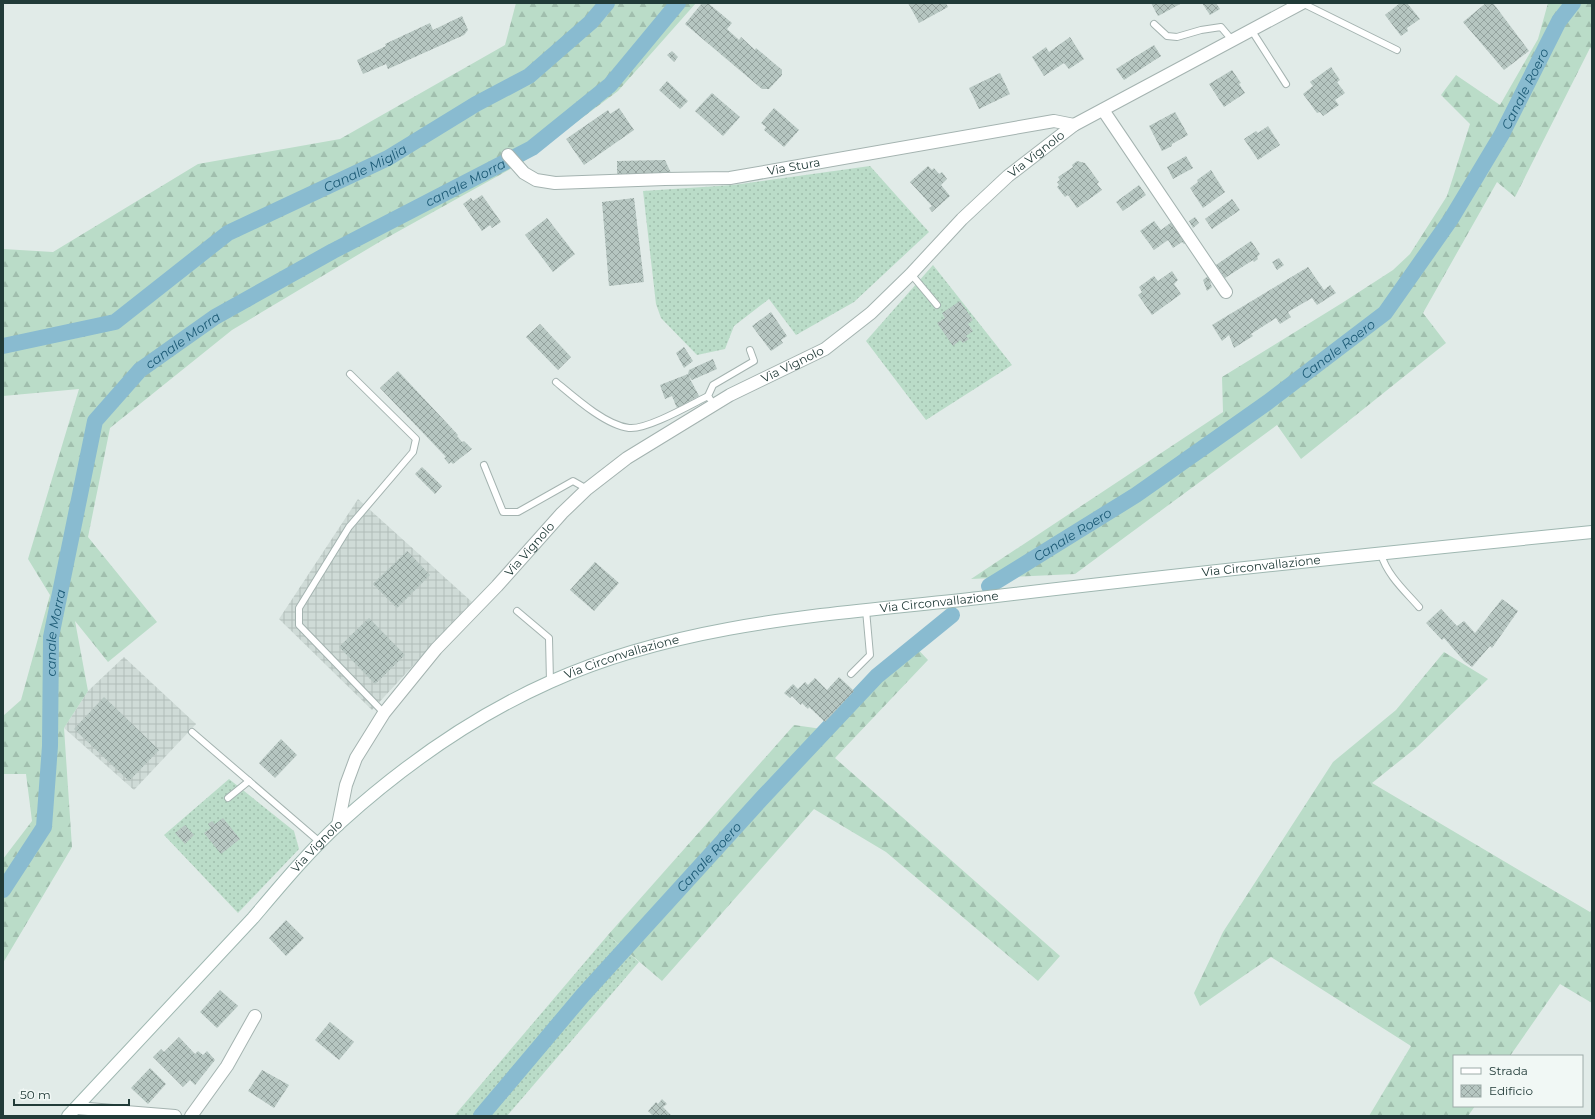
<svg xmlns="http://www.w3.org/2000/svg" width="1595" height="1119" font-family="Montserrat,sans-serif">
  <style>
    .industrial { fill: url(#industrial-grid) }
    .grass { fill: url(#grass-dots) }
    .forest { fill: url(#forest-firs) }
    .lines { fill: none; stroke-linecap: round; stroke-linejoin: round }
    .canal { stroke: #89bbd0; stroke-width: 16 }
    .building { fill: url(#building-cross-hatch) }
    .lane-casing { stroke: #a4b3b0; stroke-width: 8 }
    .street-casing { stroke: #a4b3b0; stroke-width: 14 }
    .secondary-casing { stroke: #9fb7b1; stroke-width: 14 }
    .lane { stroke: #fff; stroke-width: 6 }
    .street { stroke: #fff; stroke-width: 12 }
    .secondary { stroke: #fff; stroke-width: 12 }
    .labels { text-anchor: middle; stroke-width: 4; stroke-linejoin: round; paint-order: stroke }
    .street-label { font-size: 12px; fill: #213b38; stroke: #f1f8f5 }
    .water-label { font-size: 13px; font-style: italic; fill: #1d5b76; stroke: #f1f8f5 }
  </style>
  <defs>
    <pattern id="industrial-grid" width="8" height="8" patternUnits="userSpaceOnUse"><rect width="8" height="8" fill="#cfdbd7"/><path d="M0 4h8M4 0v8" fill="none" stroke="#b1bdb9"/></pattern>
    <pattern id="grass-dots" width="8" height="8" patternUnits="userSpaceOnUse"><rect width="8" height="8" fill="#badcc8"/><path d="M2 2h.1M6 6h.1" fill="none" stroke="#a0bead" stroke-width="1.8" stroke-linecap="round"/></pattern>
    <pattern id="forest-firs" width="22" height="20" patternUnits="userSpaceOnUse"><rect width="22" height="20" fill="#badcc8"/><path d="M5 1l3.5 6h-7zM16 11l3.5 6h-7z" fill="#a0bead"/></pattern>
    <pattern id="building-cross-hatch" width="8" height="8" patternUnits="userSpaceOnUse"><rect width="8" height="8" fill="#b6c6c1"/><path d="M0 0l8 8M0 8l8-8" fill="none" stroke="#94a29e"/></pattern>
  </defs>
  <rect width="100%" height="100%" fill="#e1ebe8"/>
  <!-- industrial -->
  <g class="industrial">
    <path d="M358 499 472 602 372 710 279 619Z"/>
    <path d="M124 657 196 724 134 790 64 728 88 691Z"/>
  </g>
  <!-- grass -->
  <g class="grass">
    <path d="M870 166 929 232 854 302 796 335 769 299 734 326 725 349 697 355 661 318 656 304 643 191 733 185Z"/>
    <path d="M933 265 1012 365 926 420 866 341Z"/>
    <path d="M229 779 294 831 299 849 238 913 164 835Z"/>
    <path d="M608 935 639 962 507 1116H454Z"/>
  </g>
  <!-- forest -->
  <g class="forest">
    <path d="M516 3H696L618 91 523 162 381 241 232 330 110 428 88 537 157 622 108 662 75 621 88 691 64 728 72 847 3 963V859L32 821 26 774H3V716L21 700 50 595 28 559 79 389 3 396V249L53 252 198 164 340 139 505 45Z"/>
    <path d="M1548 3H1592V49L1590 48 1515 197 1497 182 1423 313 1446 343 1301 459 1277 425 1075 574 971 579 1223 412 1222 377 1342 303 1393 270 1410 254 1447 196 1470 124 1441 95 1456 75 1500 105 1538 39Z"/>
    <path d="M910 641 928 660 835 758 1060 956 1038 981 886 852 814 809 662 981 608 935 794 725 822 729 863 687 871 673Z"/>
    <path d="M1444 652 1488 679 1417 747 1372 783 1590 912 1592 910V1003L1560 984 1510 1056H1454V1106H1475L1468 1116H1369L1411 1046 1271 957 1200 1006 1194 993 1223 932 1333 762 1396 710Z"/>
  </g>
  <g class="lines">
    <!-- canal -->
    <g class="canal">
      <path id="s1" d="M3 346 115 322 228 233 388 158 476 104 529 76 591 22 607 3"/>
      <path id="s2" d="M989 586 1136 495 1268 402 1385 313 1451 219 1502 134 1559 21 1573 3"/>
      <path id="s3" d="M3 890 44 827 50 746 51 637 95 421 140 370 215 317 333 251 532 148 610 85 678 3"/>
      <path id="s4" d="M481 1116 583 995 764 796 877 676 952 615"/>
    </g>
  </g>
  <!-- building -->
  <g class="building">
    <path d="M702 3H708L732 23 727 29 739 40 741 37 755 50 756 48 782 70V75L769 89H762L685 24Z"/>
    <path d="M908 3H946L948 7 919 23Z"/>
    <path d="M1151 3H1182L1158 16Z"/>
    <path d="M1202 3H1216L1220 9 1210 15Z"/>
    <path d="M1400 3H1407L1420 19 1407 28 1408 31 1401 36 1385 15Z"/>
    <path d="M1486 3H1493L1529 51 1504 70 1463 22Z"/>
    <path d="M462 16 468 30 464 35 388 69 386 64 363 74 357 60 386 46 385 44 430 23 433 30Z"/>
    <path d="M1070 37 1084 59 1069 69 1064 63 1044 76 1032 57 1046 47 1049 52Z"/>
    <path d="M1154 45 1161 56 1124 80 1116 69Z"/>
    <path d="M672 51 678 57 674 62 667 55Z"/>
    <path d="M1331 67 1340 80 1337 82 1345 93 1335 100 1339 105 1323 116 1320 112 1317 113 1303 94 1313 86 1310 82Z"/>
    <path d="M1232 70 1241 83 1239 84 1245 93 1224 107 1209 84Z"/>
    <path d="M1000 73 1010 94 979 109 969 88Z"/>
    <path d="M667 81 688 101 680 109 659 90Z"/>
    <path d="M712 93 740 117 723 136 695 111Z"/>
    <path d="M619 108 634 130 584 165 566 139 608 110 610 114Z"/>
    <path d="M774 108 799 130 784 147 764 130 766 127 761 123Z"/>
    <path d="M1175 112 1188 135 1172 144V146L1162 151 1149 126Z"/>
    <path d="M1268 126 1280 145 1258 160 1244 139 1256 131 1258 133Z"/>
    <path d="M1186 156 1193 168 1173 179 1167 167Z"/>
    <path d="M665 160 671 173 617 176V161Z"/>
    <path d="M1077 161 1085 163 1099 182 1097 184 1102 190 1077 208 1068 195 1065 197 1057 187 1059 185 1057 182 1060 180 1058 177 1073 167 1072 165Z"/>
    <path d="M928 166 932 170 934 168 939 174 942 172 947 179 941 185 950 196 932 212 929 208 932 206 910 182Z"/>
    <path d="M1211 170 1225 192 1203 208 1190 188 1198 182 1197 180Z"/>
    <path d="M1139 185 1146 195 1123 211 1116 202Z"/>
    <path d="M482 195 501 222 492 228 490 225 482 231 463 204 471 198 473 201Z"/>
    <path d="M634 198 644 282 609 286 602 202Z"/>
    <path d="M1232 199 1240 210 1212 229 1205 219Z"/>
    <path d="M1195 217 1199 223 1193 228 1189 221Z"/>
    <path d="M547 218 575 254 553 272 525 235Z"/>
    <path d="M1154 221 1161 230 1173 221 1189 241 1184 244 1182 242 1173 248 1168 240 1154 250 1140 231Z"/>
    <path d="M1251 241 1260 254 1257 257 1258 259 1254 262 1253 260 1225 278 1216 265Z"/>
    <path d="M1279 258 1284 265 1277 270 1272 262Z"/>
    <path d="M1308 267 1324 290 1330 285 1336 293 1317 305 1312 298 1288 312 1291 317 1280 324 1276 318 1251 334 1253 336 1234 348 1229 335 1222 341 1212 325Z"/>
    <path d="M1172 271 1178 280 1174 284 1181 294 1152 315 1138 295 1142 292 1139 287 1154 276 1158 281Z"/>
    <path d="M1208 276 1212 287 1207 291 1203 280Z"/>
    <path d="M960 301 973 320 968 324 973 331 966 336 969 339 963 343 960 340 953 346 937 323 945 318 942 313Z"/>
    <path d="M771 312 787 336 781 340 783 343 771 351 752 326Z"/>
    <path d="M540 324 571 357 558 370 526 337Z"/>
    <path d="M684 347 693 361 684 368 676 353Z"/>
    <path d="M713 359 717 369 692 380 688 375 699 396 677 408 672 396 665 399 660 385 688 374 689 370Z"/>
    <path d="M398 371 458 435 457 436 462 442 464 441 472 449 453 464 451 462 449 464 444 458 446 457 380 388Z"/>
    <path d="M422 467 442 486 435 494 415 474Z"/>
    <path d="M407 551 430 575 397 608 373 584Z"/>
    <path d="M595 562 619 583 594 611 570 590Z"/>
    <path d="M1502 599 1518 611 1492 648 1490 646 1472 667 1464 661 1444 638 1442 640 1426 623 1441 609 1457 626 1464 621 1475 633Z"/>
    <path d="M369 618 405 655 375 684 339 647Z"/>
    <path d="M839 677 854 691 825 722 809 707 808 709 802 703 801 705 792 696 790 698 784 693 793 684 798 689 805 682 808 685 815 678 827 690Z"/>
    <path d="M104 697 159 750 129 781 74 729Z"/>
    <path d="M281 739 297 755 275 778 259 763Z"/>
    <path d="M223 818 240 839 221 854 204 833 211 828 208 824 212 821 215 824Z"/>
    <path d="M185 825 194 835 185 844 175 833Z"/>
    <path d="M286 920 304 938 286 956 269 938Z"/>
    <path d="M220 990 238 1006 217 1028 200 1012Z"/>
    <path d="M330 1022 354 1042 339 1060 315 1040Z"/>
    <path d="M179 1037 195 1054 198 1051 203 1055 207 1051 215 1060 195 1085 190 1080 183 1087 153 1057 161 1049 164 1052Z"/>
    <path d="M150 1068 166 1084 148 1104 131 1088Z"/>
    <path d="M262 1070 289 1085 274 1108 248 1091Z"/>
    <path d="M662 1099 667 1104 663 1107 672 1116H653L648 1111 656 1102 658 1104Z"/>
  </g>
  <g class="lines">
    <!-- lane casing -->
    <g class="lane-casing">
      <g id="lane">
        <path d="M1302 3 1397 50"/>
        <path d="M1154 24 1167 36 1177 37 1201 30 1221 27 1232 40"/>
        <path d="M1252 31 1286 84"/>
        <path d="M911 274 937 305"/>
        <path d="M350 374 416 439 413 452 349 527 299 608V625L384 713"/>
        <path d="M556 382C574 397 605 425 629 428 647 430 690 405 708 396"/>
        <path d="M710 399 708 396 713 385 754 361 750 350"/>
        <path d="M484 465 503 512H518L573 481 587 489"/>
        <path d="M1381 554C1387 575 1405 591 1419 607"/>
        <path d="M517 611 549 638 550 682"/>
        <path d="M851 674 870 655 866 610"/>
        <path d="M192 732 321 843"/>
        <path d="M228 798 249 781"/>
      </g>
    </g>
    <!-- street casing -->
    <g class="street-casing">
      <g id="street">
        <path d="M1103 110 1226 292"/>
        <path id="s5" d="M508 155 524 173 536 180 555 183 665 179 730 178 1054 121 1074 125"/>
        <path id="s6" d="M338 825 346 785 356 758 384 713 436 649 497 586 562 513 587 489 627 458 730 395 825 349 871 313 911 274 962 219 1008 176 1074 125 1302 3"/>
        <path d="M76 1108 175 1116"/>
        <path d="M191 1116 227 1066 255 1016"/>
      </g>
    </g>
    <!-- secondary casing -->
    <g class="secondary-casing">
      <g id="secondary">
        <path id="s7" d="M68 1116 253 918C281 885 309 851 341 822 403 766 474 716 550 682 688 620 841 614 988 597 1189 573 1391 552 1592 532"/>
      </g>
    </g>
    <!-- lane -->
    <use href="#lane" class="lane"/>
    <!-- street -->
    <use href="#street" class="street"/>
    <!-- secondary -->
    <use href="#secondary" class="secondary"/>
  </g>
  <g class="labels">
    <!-- street labels -->
    <g class="street-label">
      <text dy="4" stroke="none"><textPath href="#s6" startOffset="990">Via Vignolo</textPath></text>
      <text dy="4" stroke="none"><textPath href="#s5" startOffset="297">Via Stura</textPath></text>
      <text dy="4" stroke="none"><textPath href="#s6" startOffset="666">Via Vignolo</textPath></text>
      <text dy="4" stroke="none"><textPath href="#s6" startOffset="342">Via Vignolo</textPath></text>
      <text dy="4" stroke="none"><textPath href="#s7" startOffset="1377">Via Circonvallazione</textPath></text>
      <text dy="4" stroke="none"><textPath href="#s7" startOffset="1053">Via Circonvallazione</textPath></text>
      <text dy="4" stroke="none"><textPath href="#s7" startOffset="730">Via Circonvallazione</textPath></text>
      <text dy="4" stroke="none"><textPath href="#s7" startOffset="367">Via Vignolo</textPath></text>
    </g>
    <!-- water labels -->
    <g class="water-label">
      <text dy="5" stroke="none"><textPath href="#s2" startOffset="746">Canale Roero</textPath></text>
      <text dy="5" stroke="none"><textPath href="#s1" startOffset="410">Canale Miglia</textPath></text>
      <text dy="5" stroke="none"><textPath href="#s3" startOffset="930">canale Morra</textPath></text>
      <text dy="5" stroke="none"><textPath href="#s3" startOffset="606">canale Morra</textPath></text>
      <text dy="5" stroke="none"><textPath href="#s2" startOffset="422">Canale Roero</textPath></text>
      <text dy="5" stroke="none"><textPath href="#s2" startOffset="98">Canale Roero</textPath></text>
      <text dy="5" stroke="none"><textPath href="#s3" startOffset="270">canale Morra</textPath></text>
      <text dy="5" stroke="none"><textPath href="#s4" startOffset="345">Canale Roero</textPath></text>
    </g>
  </g>
  <!-- border -->
  <rect width="1595" height="1119" fill="none" stroke="#213b38" stroke-width="8"/>
  <!-- legend -->
  <rect x="1453" y="1055" width="130" height="52" fill="#f1f8f5" stroke="#9eaca9"/>
  <rect x="1461" y="1068" width="20" height="6" fill="#ffffff" stroke="#9eaca9"/>
  <text x="1489" y="1075" font-size="12" fill="#213b38">Strada</text>
  <rect x="1461" y="1085" width="20" height="12" fill="url(#building-cross-hatch)" stroke="#9eaca9"/>
  <text x="1489" y="1095" font-size="12" fill="#213b38">Edificio</text>
  <!-- scale -->
  <path d="M14 1099v6h115v-6" fill="none" stroke="#213b38" stroke-width="2"/>
  <text x="20" y="1099" font-size="12" fill="#213b38" stroke="#f1f8f5" stroke-width="3" paint-order="stroke">50 m</text>
</svg>
